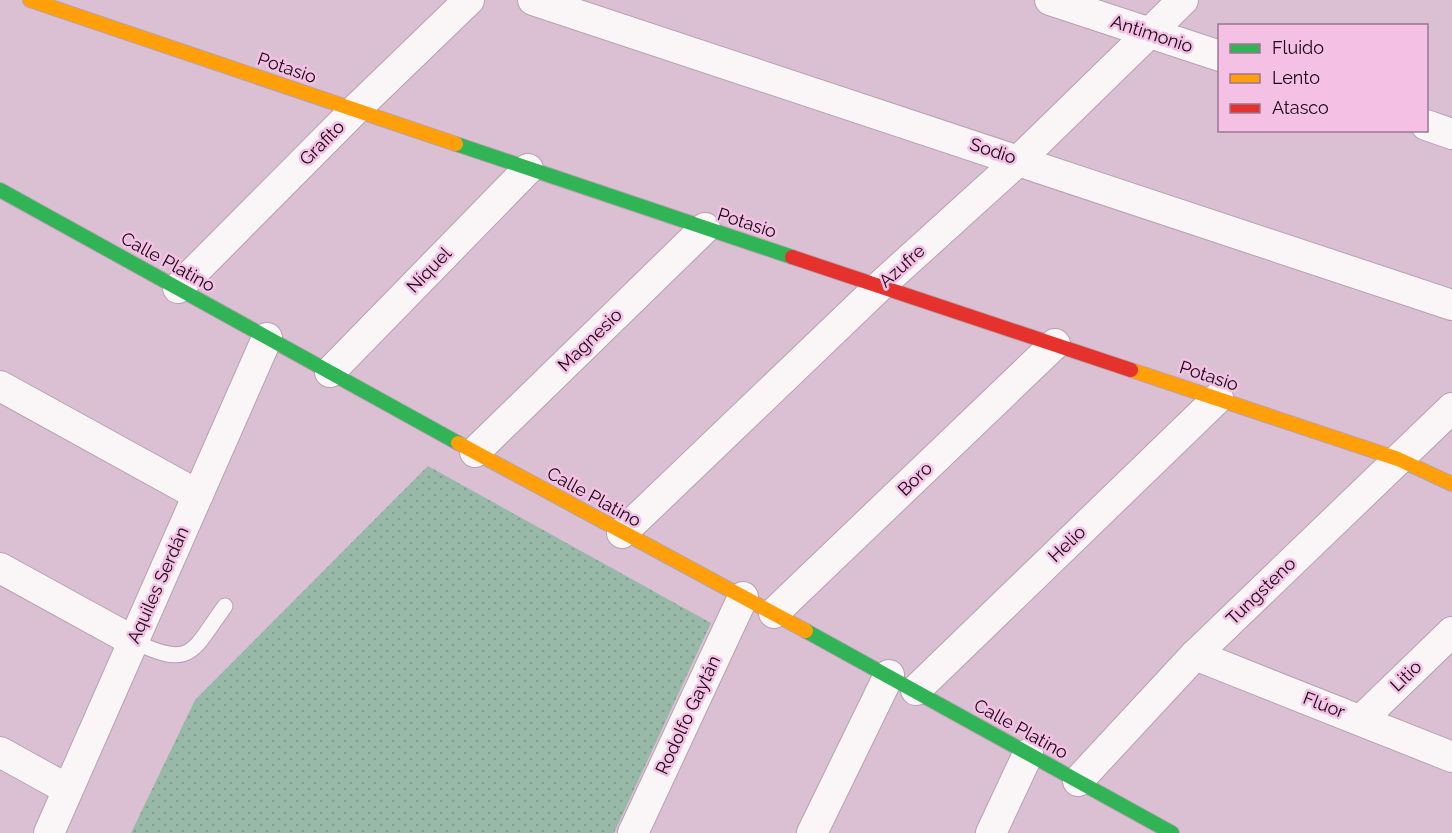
<svg xmlns="http://www.w3.org/2000/svg" width="1452" height="833" font-family="Raleway,sans-serif">
  <style>
    .park { fill: url(#park-dots) }
    .lines { fill: none; stroke-linecap: round; stroke-linejoin: round }
    .lane-casing { stroke: #b6a1b0; stroke-width: 17 }
    .street-casing { stroke: #b6a1b0; stroke-width: 32 }
    .fast-casing { stroke: #b6a1b0; stroke-width: 16 }
    .slow-casing { stroke: #b6a1b0; stroke-width: 16 }
    .jam-casing { stroke: #b6a1b0; stroke-width: 16 }
    .lane { stroke: #faf6f8; stroke-width: 15 }
    .street { stroke: #faf6f8; stroke-width: 30 }
    .fast { stroke: #30b455; stroke-width: 14 }
    .slow { stroke: #ff9f0a; stroke-width: 14 }
    .jam { stroke: #e5322d; stroke-width: 14 }
    .labels { text-anchor: middle; stroke-width: 5; stroke-linejoin: round; paint-order: stroke }
    .street-label { font-size: 18px; fill: #170613; stroke: #f4c1e5 }
  </style>
  <defs>
    <pattern id="park-dots" width="8" height="8" patternUnits="userSpaceOnUse" patternTransform="scale(1.5)"><rect width="8" height="8" fill="#98b9a8"/><path d="M2 2h.1M6 6h.1" fill="none" stroke="#829e90" stroke-width="1.8" stroke-linecap="round"/></pattern>
  </defs>
  <rect width="100%" height="100%" fill="#dbc0d3"/>
  <!-- park -->
  <path class="park" d="M428 466 711 623 614 833H131L195 700Z"/>
  <g class="lines">
    <!-- lane casing -->
    <g class="lane-casing">
      <path id="lane" d="M133 641C192 669 191 653 225 606"/>
    </g>
    <!-- street casing -->
    <g class="street-casing">
      <g id="street">
        <path d="M533 0 1452 305"/>
        <path d="M1050 0 1220 56"/>
        <path d="M1426 125 1452 134"/>
        <path d="M178 288 355 110 469 0"/>
        <path d="M330 372 528 169"/>
        <path d="M0 386 198 495"/>
        <path d="M475 452 705 228"/>
        <path d="M622 533 880 286 1019 160 1183 0"/>
        <path d="M0 568 133 641"/>
        <path d="M774 613 1055 344"/>
        <path d="M1195 655 1452 757"/>
        <path d="M916 690 1218 398"/>
        <path d="M1361 720 1452 632"/>
        <path d="M0 752 67 789"/>
        <path d="M1078 781 1195 655 1452 408"/>
        <path d="M49 833 267 338"/>
        <path d="M633 833 743 597"/>
        <path d="M812 833 889 675"/>
        <path d="M991 833 1028 754"/>
      </g>
    </g>
    <!-- fast casing -->
    <g class="fast-casing">
      <g id="fast">
        <path d="M456 144 792 257"/>
        <path d="M0 190 458 443"/>
        <path d="M806 631 1172 833"/>
      </g>
    </g>
    <!-- slow casing -->
    <g class="slow-casing">
      <g id="slow">
        <path d="M30 0 456 144"/>
        <path d="M1131 370 1398 459 1452 484"/>
        <path d="M458 443 806 631"/>
      </g>
    </g>
    <!-- jam casing -->
    <g class="jam-casing">
      <path id="jam" d="M792 257 1131 370"/>
    </g>
    <!-- lane -->
    <use href="#lane" class="lane"/>
    <!-- street -->
    <use href="#street" class="street"/>
    <!-- fast -->
    <use href="#fast" class="fast"/>
    <!-- slow -->
    <use href="#slow" class="slow"/>
    <!-- jam -->
    <use href="#jam" class="jam"/>
  </g>
  <g class="labels">
    <!-- street labels -->
    <g class="street-label">
      <text transform="translate(1152 34) rotate(18)" y="6">Antimonio</text>
      <text transform="translate(287 68) rotate(19)" y="6">Potasio</text>
      <text transform="translate(322 143) rotate(-45)" y="6">Grafito</text>
      <text transform="translate(993 151) rotate(18)" y="6">Sodio</text>
      <text transform="translate(747 223) rotate(18)" y="6">Potasio</text>
      <text transform="translate(168 262) rotate(29)" y="6">Calle Platino</text>
      <text transform="translate(902 266) rotate(-42)" y="6">Azufre</text>
      <text transform="translate(429 270) rotate(-46)" y="6">Níquel</text>
      <text transform="translate(590 340) rotate(-44)" y="6">Magnesio</text>
      <text transform="translate(1209 376) rotate(18)" y="6">Potasio</text>
      <text transform="translate(915 479) rotate(-44)" y="6">Boro</text>
      <text transform="translate(594 497) rotate(29)" y="6">Calle Platino</text>
      <text transform="translate(1067 544) rotate(-44)" y="6">Helio</text>
      <text transform="translate(158 585) rotate(-66)" y="6">Aquiles Serdán</text>
      <text transform="translate(1261 591) rotate(-44)" y="6">Tungsteno</text>
      <text transform="translate(1406 676) rotate(-44)" y="6">Litio</text>
      <text transform="translate(1324 705) rotate(21)" y="6">Flúor</text>
      <text transform="translate(688 715) rotate(-65)" y="6">Rodolfo Gaytán</text>
      <text transform="translate(1021 729) rotate(29)" y="6">Calle Platino</text>
    </g>
  </g>
  <!-- legend -->
  <rect x="1218" y="24" width="210" height="108" fill="#f4c1e5" stroke="#9c7691" stroke-width="1.5"/>
  <rect x="1230" y="44" width="30" height="9" fill="#30b455" stroke="#9c7691" stroke-width="1.5"/>
  <text x="1272" y="54" font-size="18" fill="#170613">Fluido</text>
  <rect x="1230" y="74" width="30" height="9" fill="#ff9f0a" stroke="#9c7691" stroke-width="1.5"/>
  <text x="1272" y="84" font-size="18" fill="#170613">Lento</text>
  <rect x="1230" y="104" width="30" height="9" fill="#e5322d" stroke="#9c7691" stroke-width="1.5"/>
  <text x="1272" y="114" font-size="18" fill="#170613">Atasco</text>
</svg>
